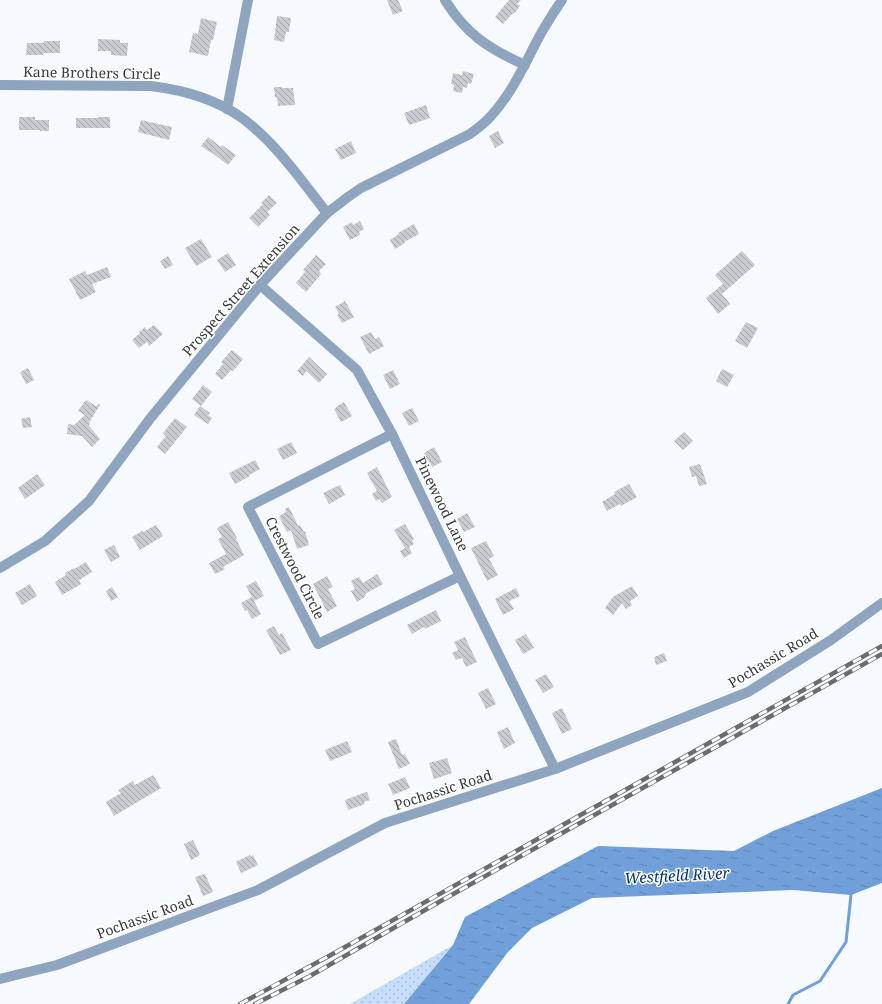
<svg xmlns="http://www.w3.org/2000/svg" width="882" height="1004" font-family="'Noto Serif',serif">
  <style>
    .grass { fill: url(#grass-dots) }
    .water { fill: url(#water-ripples) }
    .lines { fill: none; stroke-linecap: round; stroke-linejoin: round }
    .stream { stroke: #709fd9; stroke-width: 3 }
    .building { fill: url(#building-back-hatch) }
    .minor { stroke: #8fa4be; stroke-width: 10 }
    .rail-casing { stroke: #6a6c6f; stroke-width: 4.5 }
    .rail { stroke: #fff; stroke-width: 3; stroke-dasharray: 9; stroke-linecap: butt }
    .labels { text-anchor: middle; stroke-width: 3; stroke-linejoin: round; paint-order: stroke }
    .street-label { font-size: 14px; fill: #38393b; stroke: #fff }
    .water-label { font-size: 15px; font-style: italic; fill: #013569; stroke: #fff }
  </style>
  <defs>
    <pattern id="grass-dots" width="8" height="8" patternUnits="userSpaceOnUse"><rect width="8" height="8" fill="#c7defb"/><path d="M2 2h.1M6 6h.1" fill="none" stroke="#acbfd8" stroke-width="1.8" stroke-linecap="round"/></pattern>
    <pattern id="water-ripples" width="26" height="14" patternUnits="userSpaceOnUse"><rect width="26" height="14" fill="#709fd9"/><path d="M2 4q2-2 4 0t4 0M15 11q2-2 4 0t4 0" fill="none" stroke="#5d83b1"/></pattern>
    <pattern id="building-back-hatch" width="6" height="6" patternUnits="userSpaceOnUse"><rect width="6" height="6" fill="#c8cbcf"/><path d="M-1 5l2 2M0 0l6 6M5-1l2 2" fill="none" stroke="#a3a6a9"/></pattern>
  </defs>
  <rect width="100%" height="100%" fill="#f6fafe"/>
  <!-- grass -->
  <path class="grass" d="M453 945 404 1004H350Z"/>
  <!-- water -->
  <path class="water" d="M882 788V883L851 895 793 890 592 898 532 928 508 952 469 1004H404L453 945 465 917 598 846 734 851 773 831Z"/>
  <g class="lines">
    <!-- stream -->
    <path class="stream" d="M788 1004 793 995 820 981 846 942 851 895 850 891"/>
  </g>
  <!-- building -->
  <g class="building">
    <path d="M387 0H398L403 11 393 15Z"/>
    <path d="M509 0H521L517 4 520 6 514 14 513 13 503 24 495 17Z"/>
    <path d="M277 16 291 18 289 32H286L284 42 274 40Z"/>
    <path d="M201 18 217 22 213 40H211L208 56 189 52 193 33 198 34Z"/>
    <path d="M98 39 120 40V43H128L127 56 111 55V51H98Z"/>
    <path d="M44 41H60V53H43V55H26L27 43H44Z"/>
    <path d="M463 71 474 74 471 84 468 83 467 88 463 87 462 93 453 91 454 85 451 84 453 73 462 75Z"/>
    <path d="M274 87H282V88H293L295 105 278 106 277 97 275 98Z"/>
    <path d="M426 105 430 118 409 125 404 113Z"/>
    <path d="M19 117H35V120H49V131H40V130H19Z"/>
    <path d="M98 117H110V128H76V118H98Z"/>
    <path d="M141 120 172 127 169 140 138 132Z"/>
    <path d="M498 131 504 143 495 148 489 136Z"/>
    <path d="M208 137 221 147 222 145 236 155 228 165 211 152V153L201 146Z"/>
    <path d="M351 141 356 153 341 160 335 149Z"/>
    <path d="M269 195 277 203 267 212 270 215 258 227 249 218 263 204 261 203Z"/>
    <path d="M360 221 364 229 359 232 360 235 350 240 343 227 352 222 353 225Z"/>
    <path d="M414 224 419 234 404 242 405 243 395 249 390 240 399 234 398 233Z"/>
    <path d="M201 239 212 257 196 266 185 248Z"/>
    <path d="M742 251 755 265 722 294 730 304 718 314 706 298 723 284 715 275Z"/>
    <path d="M228 253 236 265 225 272 217 260Z"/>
    <path d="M316 255 326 264 319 271 321 274 306 292 296 283 305 272 303 270Z"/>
    <path d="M168 256 173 265 165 269 160 261Z"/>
    <path d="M107 267 111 277 92 284 96 292 80 300 69 279 85 271 87 275Z"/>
    <path d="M345 301 354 317 342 323 337 315 339 314 335 307Z"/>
    <path d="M746 322 758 328 747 348 735 341Z"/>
    <path d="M154 325 163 334 149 346 147 342 139 348 132 340 140 333 139 332 145 327 147 330Z"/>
    <path d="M371 332 375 339 379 337 384 346 369 354 360 337Z"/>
    <path d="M232 350 243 359 233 371 231 370 222 380 215 374 223 364 221 362Z"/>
    <path d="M309 357 327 374 319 383 306 371 303 376 297 371Z"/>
    <path d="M28 368 34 380 26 384 20 372Z"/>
    <path d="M722 369 734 375 727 387 716 381Z"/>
    <path d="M393 370 400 384 390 389 383 375Z"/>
    <path d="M203 385 212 392 201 406 192 399Z"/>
    <path d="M86 400 96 406 99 404 100 405 90 421 89 426 100 439 92 447 82 436 67 434 68 424 74 425 85 415 78 411Z"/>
    <path d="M344 402 352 416 341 422 334 409 336 408V407Z"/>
    <path d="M200 406 210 413 208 415 212 418 208 424 194 415Z"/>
    <path d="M412 408 419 421 409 426 402 413Z"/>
    <path d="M30 417 32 427 23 428 21 419Z"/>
    <path d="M175 418 187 427 165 454 157 447 166 436 163 433Z"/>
    <path d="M684 432 693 441 683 450 674 441Z"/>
    <path d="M291 442 297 453 283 460 277 449Z"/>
    <path d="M434 447 442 462 432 467 424 453Z"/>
    <path d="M255 460 260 469 249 475 250 476 235 484 229 473Z"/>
    <path d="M700 464 707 484 699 486 696 476 692 477 689 467Z"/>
    <path d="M377 467 392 497 382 503 380 499 376 501 372 494 377 491 367 473Z"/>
    <path d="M37 474 45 485 25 499 18 488Z"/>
    <path d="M629 484 637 497 621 506 620 504 607 511 602 502 615 494 614 492Z"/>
    <path d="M340 485 345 495 329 504 323 493Z"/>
    <path d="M289 507 298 526 300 525 304 532 305 531 309 545 297 549 291 530 287 532 279 516 286 512 285 509Z"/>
    <path d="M467 513 475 527 464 532 457 519Z"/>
    <path d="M228 522 237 538 236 539 244 555 223 567 225 569 215 574 209 563 226 554 218 539 222 537 217 528Z"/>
    <path d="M405 524 414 539 412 540 414 544 409 547 412 553 404 558 400 551 405 548 394 530Z"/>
    <path d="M156 525 163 536 140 550 132 537 142 531 143 532Z"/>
    <path d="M486 541 494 556 489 559 498 575 487 581 471 548Z"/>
    <path d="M114 545 120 557 111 562 104 550Z"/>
    <path d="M86 562 92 572 79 580 81 584 62 595 55 582 66 575 65 573 74 568V569Z"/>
    <path d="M377 574 383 584 365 594 366 596 357 602 351 591 355 589 351 581 359 577 363 583Z"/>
    <path d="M327 576 333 587 328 589 337 606 327 612 313 584Z"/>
    <path d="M256 581 264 596 254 601 261 614 252 619 247 610 245 611 241 603 252 597 246 586Z"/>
    <path d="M30 584 37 596 22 605 15 593Z"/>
    <path d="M632 586 638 596 630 601 632 605 626 609 622 603 613 615 605 608 613 597Z"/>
    <path d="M112 587 118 597 111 601 106 591Z"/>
    <path d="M516 588 520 596 509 601 514 609 503 615 495 599Z"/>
    <path d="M436 610 441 621 425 629 424 627 412 634 407 625Z"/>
    <path d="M274 626 279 635 282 633 291 650 280 655 266 630Z"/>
    <path d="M526 634 534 648 523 654 515 640Z"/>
    <path d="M465 637 477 662 466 667 462 658 456 660 452 653 458 650 454 642Z"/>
    <path d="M664 653 667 661 656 665 654 657Z"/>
    <path d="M546 674 554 687 543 693 535 680Z"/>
    <path d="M488 688 496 704 486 709 478 693Z"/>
    <path d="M562 708 572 729 562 734 552 713Z"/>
    <path d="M508 727 515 743 504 749 497 732Z"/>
    <path d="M396 739 402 755 405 754 410 764 399 769 388 742Z"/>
    <path d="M347 741 352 752 330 761 325 750Z"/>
    <path d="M447 758 452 773 434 779 429 763Z"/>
    <path d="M153 775 161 788 114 816 106 802 121 793 118 790 133 781 135 785Z"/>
    <path d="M405 777 410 788 393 795 388 784Z"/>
    <path d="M366 792H367L370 800 364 802 365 804 348 810 345 800Z"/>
    <path d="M193 840 200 855 191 860 184 844Z"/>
    <path d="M250 855 251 857 253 855 258 865 241 873 236 862Z"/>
    <path d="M205 874 213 892 203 896 195 877Z"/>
  </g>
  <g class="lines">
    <!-- minor -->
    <g class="minor">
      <path d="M445 0C466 34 489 49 525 65"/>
      <path d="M0 85 151 86C183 90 216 99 242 118 276 143 301 180 327 213"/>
      <path d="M227 109 248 0"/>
      <path d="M260 285 357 370 392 434 460 576 555 769"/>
      <path d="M392 434 248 507 318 644 460 576"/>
      <path d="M0 568 45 541 89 501 149 420 260 285 327 213 348 197 361 188 470 134C478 128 485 123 491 116 512 93 525 64 539 37 546 24 554 12 562 0"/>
      <path d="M0 979 57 965 258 890 385 823 555 769 748 692 831 640 882 603"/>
    </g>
    <!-- rail casing -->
    <g class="rail-casing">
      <g id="rail">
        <path d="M240 1004 329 956 882 646"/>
        <path d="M255 1004 310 976 439 902 882 654"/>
      </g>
    </g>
    <!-- rail -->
    <use href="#rail" class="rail"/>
  </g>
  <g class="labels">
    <!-- street labels -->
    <g class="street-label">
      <text transform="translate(92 73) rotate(1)" y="5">Kane Brothers Circle</text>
      <text transform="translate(241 290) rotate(-49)" y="5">Prospect Street Extension</text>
      <text transform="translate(442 504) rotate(64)" y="5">Pinewood Lane</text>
      <text transform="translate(295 568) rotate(63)" y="5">Crestwood Circle</text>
      <text transform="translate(773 658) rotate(-31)" y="5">Pochassic Road</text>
      <text transform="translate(443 790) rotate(-18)" y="5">Pochassic Road</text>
      <text transform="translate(145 917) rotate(-20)" y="5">Pochassic Road</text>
    </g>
    <!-- water labels -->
    <g class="water-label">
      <text transform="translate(677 876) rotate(-3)" y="5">Westfield River</text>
    </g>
  </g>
</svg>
